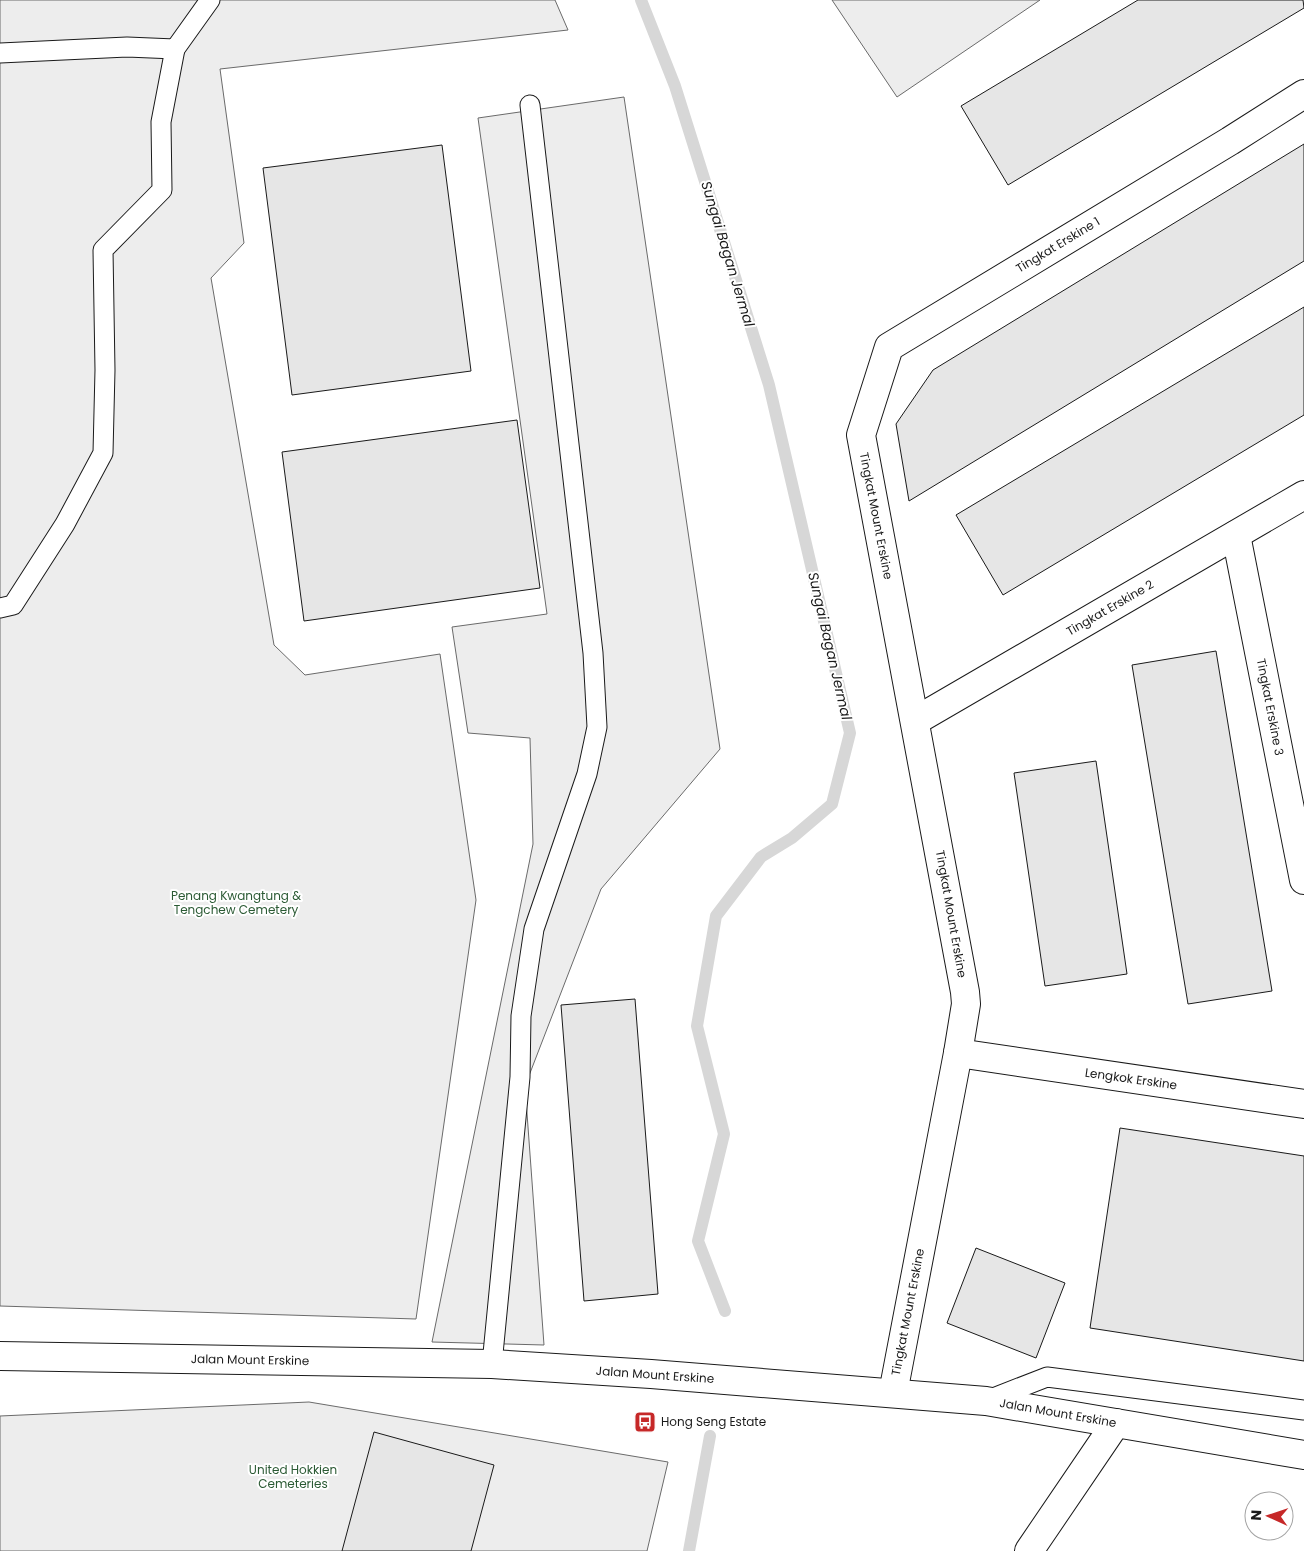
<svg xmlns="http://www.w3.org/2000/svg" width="1304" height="1551" font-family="Poppins,sans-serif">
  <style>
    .built { fill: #ededed; stroke: #6a6a6a }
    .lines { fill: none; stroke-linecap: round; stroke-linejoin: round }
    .stream { stroke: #d7d7d7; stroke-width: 12 }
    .building { fill: #e6e6e6; stroke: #1a1a1a }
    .service-casing { stroke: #1a1a1a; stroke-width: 21 }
    .minor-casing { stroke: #1a1a1a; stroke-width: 30 }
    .secondary-casing { stroke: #1a1a1a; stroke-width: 30 }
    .service { stroke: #fff; stroke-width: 19 }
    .minor { stroke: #fff; stroke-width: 28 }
    .secondary { stroke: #fff; stroke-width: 28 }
    .labels { text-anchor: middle; stroke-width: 4; stroke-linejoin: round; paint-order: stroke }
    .street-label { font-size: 12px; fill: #1a1a1a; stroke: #fff }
    .park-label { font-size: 12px; fill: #2b5a34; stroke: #fff }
    .poi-label { font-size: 12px; fill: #1a1a1a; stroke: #fff; text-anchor: start }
    .water-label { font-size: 14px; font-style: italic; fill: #1a1a1a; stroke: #fff }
  </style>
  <rect width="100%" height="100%" fill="#fff"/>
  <!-- built -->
  <g class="built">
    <path d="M0 0H555L568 30 220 69 244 243 211 278 274 645 305 675 440 654 476 900 416 1319 0 1306Z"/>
    <path d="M832 0H1040L897 97Z"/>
    <path d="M624 97 720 749 601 889 525 1086 544 1345 432 1342 533 844 530 738 468 733 452 627 547 614 478 118Z"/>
    <path d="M309 1402 668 1462 647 1551H0V1416Z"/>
  </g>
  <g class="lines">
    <!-- stream -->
    <g class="stream">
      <path d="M641 0 675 86 769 385 850 733 832 804 792 838 761 857 716 916 697 1026 724 1134 698 1241 725 1311"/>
      <path d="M689 1551 710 1436"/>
    </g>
  </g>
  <!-- building -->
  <g class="building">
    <path d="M1138 0H1303L1304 8 1008 185 961 106Z"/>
    <path d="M1304 144V261L909 501 896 424 933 370Z"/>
    <path d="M442 145 471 371 292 395 263 168Z"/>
    <path d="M1304 307V415L1003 595 956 515Z"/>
    <path d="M517 420 540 588 304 621 282 452Z"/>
    <path d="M1216 651 1272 991 1188 1004 1132 665Z"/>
    <path d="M1096 761 1127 974 1045 986 1014 773Z"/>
    <path d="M635 999 658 1294 584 1301 561 1005Z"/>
    <path d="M1120 1128 1304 1156V1361L1090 1328Z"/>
    <path d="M976 1248 1065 1283 1036 1358 947 1323Z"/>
    <path d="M374 1432 494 1465 471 1551H342Z"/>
  </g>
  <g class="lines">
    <!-- service casing -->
    <g class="service-casing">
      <g id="service">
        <path d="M0 53 127 47 175 49 210 0"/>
        <path d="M0 608 13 605 65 524 103 453 105 370 103 250 162 190 161 122 175 49"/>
        <path d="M492 1364 520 1077 521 1016 534 929 587 774 597 727 593 653 530 105"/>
        <path d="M988 1400 1047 1377 1304 1410"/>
      </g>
    </g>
    <!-- minor casing -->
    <g class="minor-casing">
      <g id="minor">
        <path d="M1236 535 1304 880"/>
        <path d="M915 721 1304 495"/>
        <path d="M958 1053 1304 1104"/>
        <path d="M893 1393 958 1053 966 1004 965 992 861 435 889 347 1230 141 1304 94"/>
        <path d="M1029 1551 1116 1423"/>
      </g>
    </g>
    <!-- secondary casing -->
    <g class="secondary-casing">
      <path id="secondary" d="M0 1356 492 1364 651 1374 986 1401 1304 1455"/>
    </g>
    <!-- service -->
    <use href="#service" class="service"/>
    <!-- minor -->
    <use href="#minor" class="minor"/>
    <!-- secondary -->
    <use href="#secondary" class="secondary"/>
  </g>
  <!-- icons -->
  <defs>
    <g id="bus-square" transform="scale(1.125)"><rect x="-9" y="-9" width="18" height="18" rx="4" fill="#c62828" stroke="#fff"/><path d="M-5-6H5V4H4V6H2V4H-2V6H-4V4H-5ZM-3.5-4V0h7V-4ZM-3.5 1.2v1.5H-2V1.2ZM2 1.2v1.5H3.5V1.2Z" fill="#fff"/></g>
  </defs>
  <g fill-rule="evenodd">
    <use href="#bus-square" x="645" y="1422"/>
  </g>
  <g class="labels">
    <!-- street labels -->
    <g class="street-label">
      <text transform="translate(1058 245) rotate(-31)" y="4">Tingkat Erskine 1</text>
      <text transform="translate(876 516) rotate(79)" y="4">Tingkat Mount Erskine</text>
      <text transform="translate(1110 608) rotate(-30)" y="4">Tingkat Erskine 2</text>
      <text transform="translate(1270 707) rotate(79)" y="4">Tingkat Erskine 3</text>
      <text transform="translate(951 914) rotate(80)" y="4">Tingkat Mount Erskine</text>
      <text transform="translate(1131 1079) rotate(8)" y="4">Lengkok Erskine</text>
      <text transform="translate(908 1312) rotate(-79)" y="4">Tingkat Mount Erskine</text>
      <text transform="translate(250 1360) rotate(1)" y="4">Jalan Mount Erskine</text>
      <text transform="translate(655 1375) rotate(4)" y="4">Jalan Mount Erskine</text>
      <text transform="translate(1058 1413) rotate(10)" y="4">Jalan Mount Erskine</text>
    </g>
    <!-- park labels -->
    <g class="park-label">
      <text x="236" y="900">Penang Kwangtung &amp;<tspan x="236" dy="14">Tengchew Cemetery</tspan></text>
      <text x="293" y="1474">United Hokkien<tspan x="293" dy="14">Cemeteries</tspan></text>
    </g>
    <!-- poi labels -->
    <g class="poi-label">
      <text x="661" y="1426">Hong Seng Estate</text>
    </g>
    <!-- water labels -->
    <g class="water-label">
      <text transform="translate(728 254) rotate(73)" y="5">Sungai Bagan Jermal</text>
      <text transform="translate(830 646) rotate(77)" y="5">Sungai Bagan Jermal</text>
    </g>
  </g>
  <!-- north arrow -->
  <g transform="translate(1269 1516) rotate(273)"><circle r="24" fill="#ffffff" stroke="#a3a3a3"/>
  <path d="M0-4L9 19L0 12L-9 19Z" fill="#c62828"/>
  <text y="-8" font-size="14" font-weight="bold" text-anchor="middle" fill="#1a1a1a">N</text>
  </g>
</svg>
